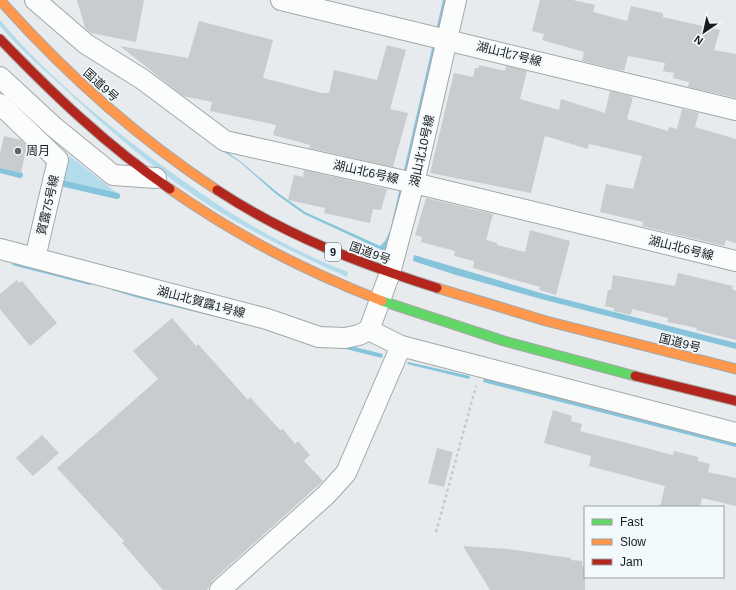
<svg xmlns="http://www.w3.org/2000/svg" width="736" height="590" font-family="Helvetica,'Noto Sans JP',sans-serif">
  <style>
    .green { fill: #b2dbec }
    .water { fill: #86c4dc }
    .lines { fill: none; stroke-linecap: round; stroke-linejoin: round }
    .stream { stroke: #86c4dc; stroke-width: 6 }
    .building { fill: #c9ccce }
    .street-casing { stroke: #a4a7a8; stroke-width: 22 }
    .fast-casing { stroke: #a4a7a8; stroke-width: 11 }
    .slow-casing { stroke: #a4a7a8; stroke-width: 11 }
    .jam-casing { stroke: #a4a7a8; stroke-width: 11 }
    .path { stroke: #c7c8c9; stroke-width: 2.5; stroke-dasharray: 3 3; stroke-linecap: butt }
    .street { stroke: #fbfcfc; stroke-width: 20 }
    .fast { stroke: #63d668; stroke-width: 9 }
    .slow { stroke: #ff974d; stroke-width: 9 }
    .jam { stroke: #b3261e; stroke-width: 9 }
    .poi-dot { fill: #606465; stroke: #f2f9fc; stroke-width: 1.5 }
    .labels { text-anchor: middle; stroke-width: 3.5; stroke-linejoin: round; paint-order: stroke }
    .shield { fill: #f2f9fc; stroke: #595e5f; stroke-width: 1 }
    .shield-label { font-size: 11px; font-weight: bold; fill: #181b1c }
    .street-label { font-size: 12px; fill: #181b1c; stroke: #f2f9fc }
    .poi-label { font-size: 12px; fill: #181b1c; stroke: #f2f9fc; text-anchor: start }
  </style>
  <rect width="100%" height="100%" fill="#e7ebed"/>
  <!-- green -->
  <g class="green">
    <path d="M0 20C45 74 101 120 157 162 217 206 278 246 348 272L347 277C305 258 264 238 225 215 168 181 113 134 65 89 43 69 20 49 0 26Z"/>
    <path d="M70 156 117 193 63 181Z"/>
  </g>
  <!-- water -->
  <g class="water">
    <path d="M443 0H449L390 245 384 251 304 214 276 194 241 163 206 140 207 138 241 162 278 193 305 212 380 246 385 241 390 231Z"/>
    <path d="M414 255 544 294 736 343V349L541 299 456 275 413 261Z"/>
    <path d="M13 263 94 283 90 285 12 265Z"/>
    <path d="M113 288 383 354 382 358 135 297 112 290Z"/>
    <path d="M408 362 470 376 469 379 407 364Z"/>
    <path d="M484 378 736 444V447L483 382Z"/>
  </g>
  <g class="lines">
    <!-- stream -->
    <g class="stream">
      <path d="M0 170 20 175"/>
      <path d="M65 184 117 196"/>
    </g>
  </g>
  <!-- building -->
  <g class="building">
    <path d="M77 0H144L136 42 91 33 85 28Z"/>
    <path d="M540 0H573L595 5 593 12 627 21 631 6 663 13V17L720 30 714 50 736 54V98L688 87 689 82 673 78 674 73 663 71 665 63 628 56 624 71 582 61 584 52 542 40 544 34 532 31Z"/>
    <path d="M199 21 273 40 263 78 322 93H329L334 70 377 80 387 45 406 50 390 109 408 113 393 167 309 148 310 145 273 135 276 125 210 111 212 102 183 96 120 46 188 58Z"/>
    <path d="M479 65 505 71 506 66 527 71 520 99 559 110 561 99 605 113 610 91 633 97 627 119 668 131 669 127 677 129 682 109 699 113 695 127 736 139V243L726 240 724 246 642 226 643 222 600 212 606 184 633 189 642 156 589 144 588 149 545 136 531 193 430 173 454 73 473 77 475 68H479Z"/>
    <path d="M4 136 21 140 27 146 21 173 0 168V154Z"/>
    <path d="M304 170 387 189 381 210 373 209 370 223 324 213 325 208 288 200 294 175 303 177Z"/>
    <path d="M426 198 493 214 486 240 497 243V245L525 252 530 230 570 241 556 295 539 290 540 287 473 268 474 261 454 256 455 251 421 242 422 237 415 235Z"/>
    <path d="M678 273 733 286 732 289 736 291V340L696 330 697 328 667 322 668 318 632 309 631 315 614 311V308L605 306 608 290H611L613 275 675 286Z"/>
    <path d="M17 280 19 283 22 281 57 323 30 346 0 309V294Z"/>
    <path d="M172 318 196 346 198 344 248 400 250 397 280 430 283 429 295 444 298 441 310 455 304 461 323 481 212 581 207 590H163L122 543 124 541 57 468 158 379 133 351Z"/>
    <path d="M553 410 572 416 571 421 582 424 580 431 673 455 674 451 698 457V461L710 464 708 472 736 478V506L702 498 700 507H660L665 486 589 466 591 456 544 443Z"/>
    <path d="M42 435 59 453 33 476 16 458Z"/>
    <path d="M437 448 453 452 444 487 428 483Z"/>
    <path d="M463 546 508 549 571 558V560L582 561V566H585V590H490Z"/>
  </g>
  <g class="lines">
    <!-- street casing -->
    <g class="street-casing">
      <g id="street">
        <path d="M35 0 86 44 142 79 225 141 414 183 736 261"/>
        <path d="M281 0 736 110"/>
        <path d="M0 77 54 127 113 175 156 178"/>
        <path d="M0 104 58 160 35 258"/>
        <path d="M0 249 267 319 319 337 345 338 359 335 369 330 390 273 414 183 456 0"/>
        <path d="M369 330 401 346 736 433"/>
        <path d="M220 590 326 495 346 473 401 346"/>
      </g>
    </g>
    <!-- fast casing -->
    <g class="fast-casing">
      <path id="fast" d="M382 301 504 341 635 376"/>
    </g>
    <!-- slow casing -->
    <g class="slow-casing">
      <g id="slow">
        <path d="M0 0C65 73 136 137 217 190"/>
        <path d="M170 189C239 237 303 270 382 301"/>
        <path d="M437 288 546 321 736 369"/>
      </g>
    </g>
    <!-- jam casing -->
    <g class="jam-casing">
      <g id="jam">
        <path d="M0 39C52 93 107 146 170 189"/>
        <path d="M217 190C287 236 358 263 437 288"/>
        <path d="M635 376 736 401"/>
      </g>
    </g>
    <!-- path -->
    <path class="path" d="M436 532 476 386"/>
    <!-- street -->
    <use href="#street" class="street"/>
    <!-- fast -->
    <use href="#fast" class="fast"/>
    <!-- slow -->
    <use href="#slow" class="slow"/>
    <!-- jam -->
    <use href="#jam" class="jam"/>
  </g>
  <!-- markers -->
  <circle class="poi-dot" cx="18" cy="151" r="4"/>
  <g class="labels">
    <!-- shield labels -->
    <rect class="shield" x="325" y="243" width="16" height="18" rx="3"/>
    <g class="shield-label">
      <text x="333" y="256">9</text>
    </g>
    <!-- street labels -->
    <g class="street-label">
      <text transform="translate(509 54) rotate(14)" y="4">湖山北7号線</text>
      <text transform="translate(101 85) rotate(42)" y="4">国道9号</text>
      <text transform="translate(422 151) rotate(-77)" y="4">湖山北10号線</text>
      <text transform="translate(366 172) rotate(13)" y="4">湖山北6号線</text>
      <text transform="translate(48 205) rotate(-77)" y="4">賀露75号線</text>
      <text transform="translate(681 248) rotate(14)" y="4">湖山北6号線</text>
      <text transform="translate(370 253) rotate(20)" y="4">国道9号</text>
      <text transform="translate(201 302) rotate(15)" y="4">湖山北賀露1号線</text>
      <text transform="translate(680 343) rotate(14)" y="4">国道9号</text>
    </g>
    <!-- poi labels -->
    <g class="poi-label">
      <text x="26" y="155">周月</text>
    </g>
  </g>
  <!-- legend -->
  <rect x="584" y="506" width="140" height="72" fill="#f2f9fc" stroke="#9ba0a2"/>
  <rect x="592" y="519" width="20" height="6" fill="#63d668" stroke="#9ba0a2"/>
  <text x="620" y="526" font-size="12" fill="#181b1c">Fast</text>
  <rect x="592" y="539" width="20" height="6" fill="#ff974d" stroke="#9ba0a2"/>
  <text x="620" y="546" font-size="12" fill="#181b1c">Slow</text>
  <rect x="592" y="559" width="20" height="6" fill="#b3261e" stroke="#9ba0a2"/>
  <text x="620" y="566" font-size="12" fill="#181b1c">Jam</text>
  <!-- north arrow -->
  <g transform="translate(704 32) rotate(214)" stroke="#f2f9fc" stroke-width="3" paint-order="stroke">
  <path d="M0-3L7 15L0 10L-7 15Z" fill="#181b1c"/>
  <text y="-6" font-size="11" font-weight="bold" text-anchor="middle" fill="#181b1c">N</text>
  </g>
</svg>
